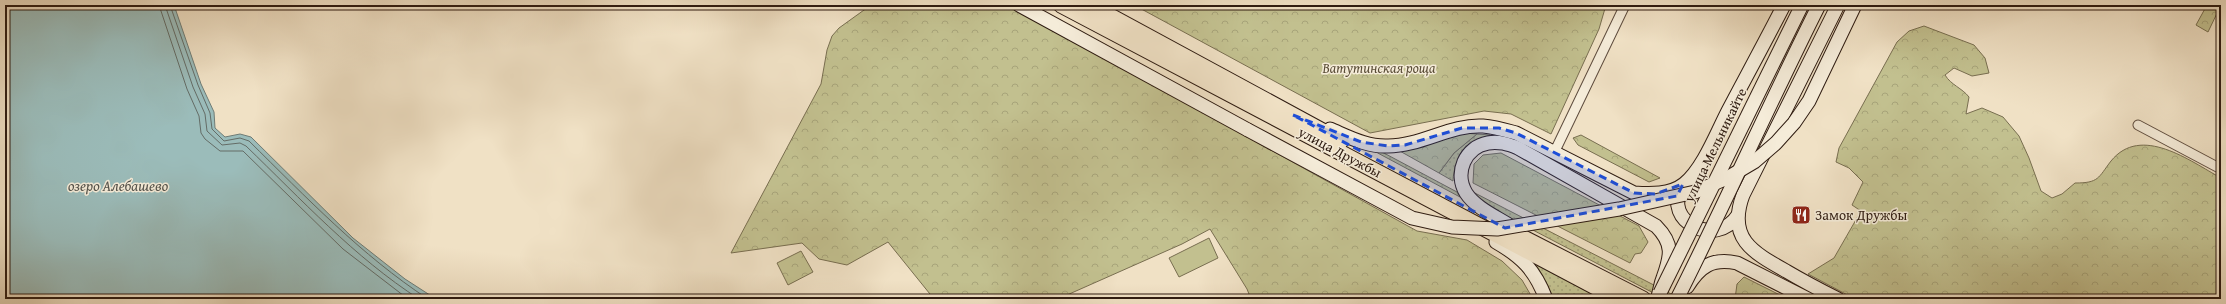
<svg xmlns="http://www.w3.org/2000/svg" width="2226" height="304" font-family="'Gentium Book Plus',serif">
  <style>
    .grass { fill: url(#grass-dots); stroke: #786e50 }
    .forest { fill: url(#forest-crowns); stroke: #786e50 }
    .garden { fill: #c2c08f; stroke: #786e50 }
    .water { fill: #9bbcba; stroke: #6f7c76 }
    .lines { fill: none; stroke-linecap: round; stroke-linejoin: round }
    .shore { stroke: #646c66; stroke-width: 1 }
    .minor-casing { stroke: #5e4c3e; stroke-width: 11 }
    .secondary-casing { stroke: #2e1b11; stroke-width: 15 }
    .primary-casing { stroke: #2e1b11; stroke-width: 17 }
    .minor { stroke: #f5ecd9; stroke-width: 9 }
    .secondary { stroke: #f5ecd9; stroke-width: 13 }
    .primary { stroke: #f0e1c5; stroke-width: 15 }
    .secondary-bridge-casing { stroke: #2e1b11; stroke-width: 15; stroke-linecap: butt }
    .secondary-bridge { stroke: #f5ecd9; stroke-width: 13 }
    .marked { fill: #1d4ed8; fill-opacity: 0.2; stroke: #1d4ed8; stroke-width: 3; stroke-dasharray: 8 5; stroke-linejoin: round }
    .labels { text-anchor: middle; stroke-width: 3; stroke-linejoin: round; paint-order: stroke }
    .park-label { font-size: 14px; font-style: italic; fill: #5a4d37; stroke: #f5ecd9 }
    .street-label { font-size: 14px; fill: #2e1b11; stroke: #f5ecd9 }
    .poi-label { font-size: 14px; fill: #2e1b11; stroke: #f5ecd9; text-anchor: start }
    .water-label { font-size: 15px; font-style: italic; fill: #54534c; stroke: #f5ecd9 }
  </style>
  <defs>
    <pattern id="grass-dots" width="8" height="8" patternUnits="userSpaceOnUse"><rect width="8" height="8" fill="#c2c08f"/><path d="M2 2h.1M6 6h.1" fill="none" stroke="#a7a47a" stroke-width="1.8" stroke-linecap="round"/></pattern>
    <pattern id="forest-crowns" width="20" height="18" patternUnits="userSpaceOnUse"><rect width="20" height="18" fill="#c2c08f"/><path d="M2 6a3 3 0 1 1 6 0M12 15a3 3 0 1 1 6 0" fill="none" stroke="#a7a47a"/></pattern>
  </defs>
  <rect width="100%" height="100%" fill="#f0e1c5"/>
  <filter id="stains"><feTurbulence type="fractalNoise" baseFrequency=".005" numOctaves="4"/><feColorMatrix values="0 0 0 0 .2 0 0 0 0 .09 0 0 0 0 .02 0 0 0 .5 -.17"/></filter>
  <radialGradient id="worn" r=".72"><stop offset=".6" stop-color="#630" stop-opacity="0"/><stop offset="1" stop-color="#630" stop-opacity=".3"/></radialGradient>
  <!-- grass -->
  <g class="grass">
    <path d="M1477 134 1490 135C1468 144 1454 155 1453 181L1439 173 1454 153Z"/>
    <path d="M1374 151 1382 152 1457 192 1460 197Z"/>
    <path d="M1469 190 1681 299H1665L1485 205Z"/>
    <path d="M1528 259 1603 298 1552 299C1547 283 1540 271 1528 259Z"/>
  </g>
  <!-- forest -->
  <g class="forest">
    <path d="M871 5H1009L1417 231 1467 240 1502 261 1522 280 1533 299H1251L1247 289 1210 229 1182 244 1058 299H934L888 242 847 265 819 259 802 243 731 253 821 84 827 50 832 36 839 28Z"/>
    <path d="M1134 5H1606L1599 29 1551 134 1511 114 1484 111 1370 133Z"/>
    <path d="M2207 5H2221L2208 32 2196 25Z"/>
    <path d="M1924 26 1974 45 1985 58 1989 73 1972 76 1954 68 1945 75C1951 85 1962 88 1969 97L1966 114 1982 108 2003 117 2019 136 2029 158 2041 191 2052 198 2062 194 2075 183C2099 183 2098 178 2111 161 2141 124 2190 161 2221 178V299H1855L1808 274 1834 258 1861 211 1852 205 1863 182 1849 168 1836 162 1839 148 1897 42 1909 31Z"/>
    <path d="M1463 133 1477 134 1454 153 1439 173 1398 150Z"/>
    <path d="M1581 135 1660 178 1649 182 1578 145 1573 138Z"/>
    <path d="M1501 153 1639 226 1648 242 1641 253 1635 254 1630 263 1473 183 1474 164 1483 155Z"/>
    <path d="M801 251 813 272 788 285 777 263Z"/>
    <path d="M1744 277 1780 295 1776 299H1735L1737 284Z"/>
  </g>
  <!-- garden -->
  <path class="garden" d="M1209 238 1218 258 1179 277 1169 258Z"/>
  <!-- water -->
  <path class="water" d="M5 5H174L201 84 214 112 215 128 225 137 240 134 251 137 353 238 405 279 436 299H5Z"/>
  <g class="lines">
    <!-- shore -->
    <g class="shore">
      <path d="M159 5 187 89 199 116 201 133 205 139 220 151H243L343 249 408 299"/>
      <path d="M165 5 193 87 205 114 207 131 222 145 240 143 246 146C301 199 354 257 419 299"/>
      <path d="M170 5 198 85 210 113 212 129 224 141 240 138 249 141C306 197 361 255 428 299"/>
    </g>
    <!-- minor casing -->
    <g class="minor-casing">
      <g id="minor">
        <path d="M2138 125 2221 169"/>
        <path d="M1554 153 1625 5"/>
      </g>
    </g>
    <!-- secondary casing -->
    <g class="secondary-casing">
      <g id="secondary">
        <path d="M1019 5 1248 130"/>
        <path d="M1330 129C1349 137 1367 147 1388 146 1421 146 1451 124 1483 126 1495 127 1505 130 1516 133L1634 193C1650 194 1670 195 1684 184 1703 169 1717 132 1728 111 1747 75 1766 40 1784 5"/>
        <path d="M1682 188C1662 221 1716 249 1738 215"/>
        <path d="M1518 231C1502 219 1477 210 1466 193 1454 173 1465 147 1488 143 1499 141 1508 144 1518 148L1656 226C1674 244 1671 256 1663 278 1660 285 1660 292 1657 299"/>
        <path d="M1496 242C1522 257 1535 270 1546 299"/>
        <path d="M1687 287C1700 266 1712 258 1737 263L1808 299"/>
        <path d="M1838 299C1820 290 1803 281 1786 271 1752 252 1727 238 1743 195L1838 5"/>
      </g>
    </g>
    <!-- primary casing -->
    <g class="primary-casing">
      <g id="primary">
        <path d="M1061 5 1618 299"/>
        <path d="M1090 5 1341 141"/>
        <path d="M1512 232 1643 299"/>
      </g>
    </g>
    <!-- minor -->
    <use href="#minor" class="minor"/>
    <!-- secondary -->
    <use href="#secondary" class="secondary"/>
    <!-- primary -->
    <use href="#primary" class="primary"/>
    <!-- secondary-bridge casing -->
    <g class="secondary-bridge-casing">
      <g id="secondary-bridge">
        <path d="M1248 130 1412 218 1452 227 1497 229 1619 209 1695 192 1727 178 1754 162 1776 143 1794 123 1809 101 1855 5"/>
        <path d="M1660 293 1802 5"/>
        <path d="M1677 299C1726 202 1770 102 1819 5"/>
      </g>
    </g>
    <!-- secondary-bridge -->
    <use href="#secondary-bridge" class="secondary-bridge"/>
  </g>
  <!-- marked area -->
  <path class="marked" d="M1293 115 1361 142 1388 146 1405 145 1462 128H1499L1516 133 1634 193 1655 194 1683 184 1677 196 1505 228Z"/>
  <!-- icons -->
  <defs>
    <g id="restaurant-square" transform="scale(1)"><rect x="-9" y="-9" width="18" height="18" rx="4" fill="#8f2418" stroke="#f5ecd9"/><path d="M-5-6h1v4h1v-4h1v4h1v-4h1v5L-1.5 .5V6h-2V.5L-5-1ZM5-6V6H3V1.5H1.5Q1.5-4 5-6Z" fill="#fff"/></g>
  </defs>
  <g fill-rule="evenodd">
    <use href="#restaurant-square" x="1801" y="215"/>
  </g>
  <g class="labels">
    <!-- park labels -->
    <g class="park-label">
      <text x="1379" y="73">Ватутинская роща</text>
    </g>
    <!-- street labels -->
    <g class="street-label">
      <text transform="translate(1715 145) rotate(-64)" y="5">улица Мельникайте</text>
      <text transform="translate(1340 152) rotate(28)" y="5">улица Дружбы</text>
    </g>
    <!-- poi labels -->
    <g class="poi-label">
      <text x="1815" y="220">Замок Дружбы</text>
    </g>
    <!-- water labels -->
    <g class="water-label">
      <text x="118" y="191">озеро Алебашево</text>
    </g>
  </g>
  <!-- margin -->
  <rect width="2226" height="304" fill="none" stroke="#f0e1c5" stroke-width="20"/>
  <rect x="6" y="6" width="2214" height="292" fill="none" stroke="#2e1b11" stroke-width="2"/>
  <rect x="10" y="10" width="2206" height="284" fill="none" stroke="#2e1b11"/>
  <rect width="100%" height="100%" filter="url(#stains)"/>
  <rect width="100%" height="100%" fill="url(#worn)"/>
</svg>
